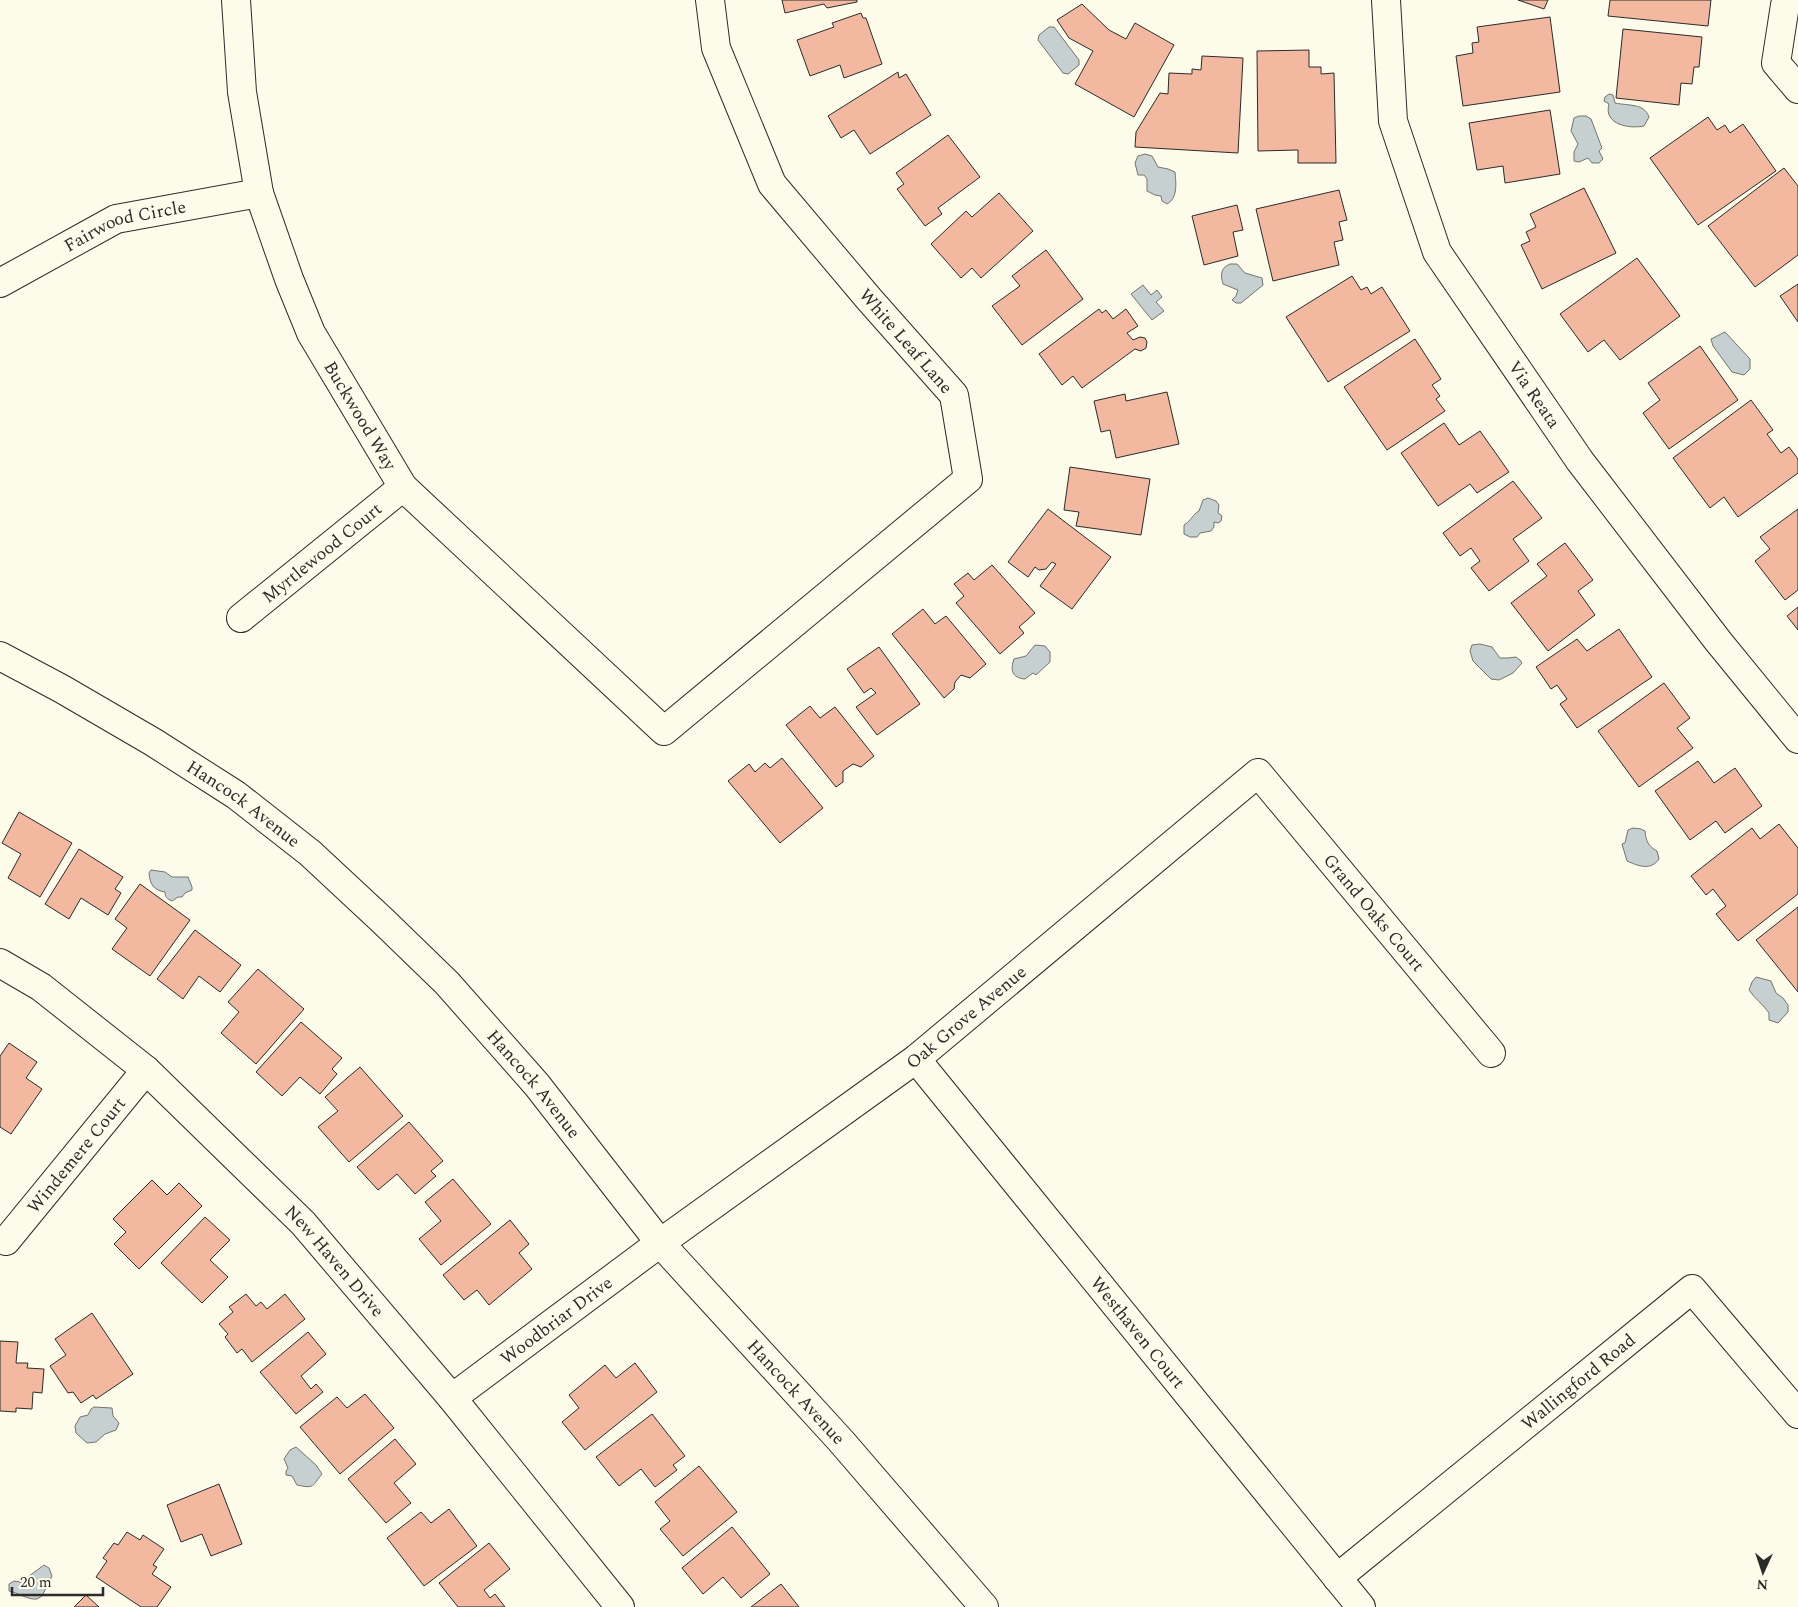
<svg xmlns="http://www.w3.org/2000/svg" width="1798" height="1607" font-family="Spectral,serif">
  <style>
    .water { fill: #c7d0d0; stroke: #74746e }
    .building { fill: #f2b8a0; stroke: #2b2b2b }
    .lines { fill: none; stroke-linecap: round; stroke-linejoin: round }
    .minor-casing { stroke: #2b2b2b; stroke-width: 30 }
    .secondary-casing { stroke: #2b2b2b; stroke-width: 30 }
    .minor { stroke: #fdfbea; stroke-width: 28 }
    .secondary { stroke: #fdfbea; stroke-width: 28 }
    .labels { text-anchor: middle; stroke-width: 4; stroke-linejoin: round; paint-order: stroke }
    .street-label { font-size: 18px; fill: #2b2b2b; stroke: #fdfbea }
  </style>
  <rect width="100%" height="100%" fill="#fdfbea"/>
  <!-- water -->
  <g class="water">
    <path d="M1049 27H1054L1079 60V65L1068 74 1063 73 1038 40 1039 35Z"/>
    <path d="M1609 94 1613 95 1615 103C1629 106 1644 103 1649 117L1644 126C1630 129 1603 125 1609 104L1604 101 1605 97Z"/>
    <path d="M1579 116H1586L1591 119 1602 148 1599 151 1603 159 1599 163H1592L1588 158 1579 162 1574 161V152L1578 144 1571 131 1574 118Z"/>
    <path d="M1145 154 1152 156 1158 167 1168 169 1175 172C1176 183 1178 198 1167 204L1162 201 1161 196 1155 195 1147 191V179L1144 175H1138L1135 163 1138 156Z"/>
    <path d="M1230 264H1237L1245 273 1262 278 1263 285 1241 303H1236L1232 300 1236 296 1238 290 1223 284C1220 274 1221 268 1230 264Z"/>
    <path d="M1143 285 1151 295 1157 290 1162 297 1156 302 1164 311 1152 320 1131 294Z"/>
    <path d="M1725 332 1750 359V369L1744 375 1732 372 1713 346 1711 339Z"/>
    <path d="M1208 498 1216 501 1219 505 1218 513 1222 516 1221 521 1218 523 1214 522V527L1211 531 1200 533 1197 537H1190L1184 534V525C1191 521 1193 514 1199 511L1203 500Z"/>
    <path d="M1480 644 1492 647 1500 658H1508L1516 657 1520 660 1522 663 1513 673 1499 680 1491 679 1473 661 1470 651 1472 645Z"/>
    <path d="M1035 645 1045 646 1050 652V662L1036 675 1033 673 1025 679C1012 678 1010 670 1014 659L1026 656Z"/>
    <path d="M1633 828 1641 829 1645 831C1646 841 1648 846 1657 851L1659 859C1651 871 1638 866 1627 861L1622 844 1625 843 1628 830Z"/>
    <path d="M151 870 165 872 172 877H188L192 887V890L185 893 182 897H178L172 901C167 899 165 897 165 892 154 890 150 885 149 873Z"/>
    <path d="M1756 977 1771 981 1776 993 1783 998 1788 1005V1012L1778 1023 1769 1020V1013C1763 1004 1755 999 1749 990L1752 982Z"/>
    <path d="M94 1407 112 1408 113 1416 119 1423 116 1430 105 1434 96 1442 87 1443 76 1433 75 1426 80 1417 88 1415 91 1409Z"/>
    <path d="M296 1447 316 1465 322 1474C312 1486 315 1489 297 1485L292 1476 286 1475V1471L288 1468 284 1459 290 1450Z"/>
    <path d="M44 1565 49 1568 52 1576 42 1596 37 1599C27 1600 19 1593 9 1591V1584L14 1581 21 1582Z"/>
  </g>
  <!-- building -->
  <g class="building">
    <path d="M782 0H857V2L827 8 824 4 785 13Z"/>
    <path d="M1518 0H1548L1544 9Z"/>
    <path d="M1610 0H1711L1708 26 1608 16Z"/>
    <path d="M1082 4 1109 30 1126 39 1135 23 1174 45 1134 117 1075 84 1093 51 1069 38 1057 20Z"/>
    <path d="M861 13 863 18H866L882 64 844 78 840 65 810 76 797 40 834 27 832 23Z"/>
    <path d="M1550 17 1560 92 1463 106 1456 56 1473 53 1472 43 1479 42 1477 27Z"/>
    <path d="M1623 29 1702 37 1699 67H1694L1692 84 1681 83 1679 105 1616 98Z"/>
    <path d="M1309 50V67H1321V74L1334 73 1336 163H1298V150L1258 151 1257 51Z"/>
    <path d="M1202 56 1243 58 1238 153 1135 147 1136 132 1160 93 1168 94 1169 73 1192 74V69L1201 70Z"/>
    <path d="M898 72 899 78 906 74 931 115 870 154 854 130 841 138 828 116Z"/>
    <path d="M1550 110 1560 174 1505 183 1503 166 1477 170 1469 123Z"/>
    <path d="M1708 117 1717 130 1725 125 1730 133 1743 124 1776 171 1698 225 1650 158Z"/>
    <path d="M948 135 980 177 938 208 942 214 925 226 897 189 904 184 896 173Z"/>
    <path d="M1784 168 1798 186V255L1755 287 1708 226Z"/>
    <path d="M1584 188 1616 253 1542 289 1521 245 1530 241 1526 232 1536 227 1530 214Z"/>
    <path d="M1339 190 1347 220 1339 222 1343 240 1334 242 1339 265 1273 281 1256 209Z"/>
    <path d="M999 193 1033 231 981 278 972 268 961 278 931 244 966 211 972 217Z"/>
    <path d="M1237 205 1243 230 1233 232 1238 256 1204 265 1192 216Z"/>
    <path d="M1046 250 1083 299 1022 345 992 306 1020 286 1012 276Z"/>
    <path d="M1637 258 1680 316 1620 360 1604 340 1588 352 1560 314Z"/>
    <path d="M1352 276 1361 290 1367 287 1371 294 1382 287 1410 331 1328 382 1286 317Z"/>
    <path d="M1798 284V322L1780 296Z"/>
    <path d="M1099 309 1102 313 1106 310 1113 319 1126 309 1138 326 1127 333 1133 340 1140 337 1145 338 1147 342 1146 348 1141 351 1135 349 1082 388 1073 376 1062 385 1039 354Z"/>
    <path d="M1415 339 1441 379 1432 385 1440 396 1436 399 1445 411 1387 450 1344 387Z"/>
    <path d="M1700 346 1738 400 1669 449 1643 413 1660 400 1648 383Z"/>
    <path d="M1167 392 1179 444 1116 458 1110 430 1101 432 1094 401 1125 394 1126 401Z"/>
    <path d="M1751 400 1773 430 1767 434 1781 453 1789 447 1798 459V473L1738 517 1724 497 1710 508 1673 458Z"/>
    <path d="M1444 423 1459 445 1480 431 1509 472 1477 493 1470 484 1438 506 1401 453Z"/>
    <path d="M1070 467 1150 479 1141 535 1076 526 1079 512 1064 510Z"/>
    <path d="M1513 481 1542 518 1513 539 1529 561 1489 591 1471 568 1480 561 1471 548 1460 556 1443 533Z"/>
    <path d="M1048 509 1111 557 1072 609 1040 586 1056 564 1052 562 1046 569 1039 570 1035 567 1028 577 1008 562Z"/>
    <path d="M1798 509V590L1785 600 1755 561 1770 549 1760 537Z"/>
    <path d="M1565 543 1593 580 1578 591 1595 615 1548 651 1511 603 1547 576 1537 564Z"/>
    <path d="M992 565 1035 613 1019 627 1024 633 1000 654 956 603 964 596 954 584 968 573 974 580Z"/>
    <path d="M1798 607V630L1787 616Z"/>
    <path d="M923 609 935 624 946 616 986 664 970 678 961 675 955 682 954 689 944 698 892 634Z"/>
    <path d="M1619 629 1652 677 1577 728 1560 704 1567 699 1557 685 1551 689 1536 667 1577 639 1587 651Z"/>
    <path d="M879 647 920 704 877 735 856 707 876 693 871 688 864 693 847 669Z"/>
    <path d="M1664 683 1690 718 1677 728 1693 748 1639 787 1598 731Z"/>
    <path d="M810 706 820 718 835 707 874 756 861 767 853 764 843 771V782L836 787 786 725Z"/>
    <path d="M782 758 823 808 780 843 728 781 749 764 755 772 765 763 770 768Z"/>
    <path d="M1698 761 1714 783 1735 768 1762 806 1725 833 1716 821 1690 840 1655 791Z"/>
    <path d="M19 812 72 843 40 897 8 878 21 854 2 843Z"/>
    <path d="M1779 824 1798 848V894L1738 941 1716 914 1726 906 1713 889 1706 895 1691 876 1752 828 1760 839Z"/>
    <path d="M79 849 123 877 115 889 121 893 108 915 81 898 69 919 45 904Z"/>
    <path d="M140 884 190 920 150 976 112 949 127 928 115 919Z"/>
    <path d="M1798 907V992L1756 940Z"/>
    <path d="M195 930 241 965 220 992 199 976 183 999 157 979Z"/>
    <path d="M258 969 304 1009 256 1064 221 1033 239 1012 228 1002Z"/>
    <path d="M301 1022 342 1058 332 1069 337 1074 320 1094 300 1077 282 1096 256 1072Z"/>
    <path d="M9 1043 37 1062 26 1078 42 1089 11 1134 0 1127V1056Z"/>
    <path d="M360 1067 403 1116 349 1162 318 1127 338 1111 325 1097Z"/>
    <path d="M409 1122 443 1161 431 1171 436 1176 415 1194 397 1174 378 1190 357 1167Z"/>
    <path d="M453 1179 491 1224 441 1265 419 1239 441 1221 425 1202Z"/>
    <path d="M152 1180 167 1195 179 1183 202 1206 139 1269 114 1244 126 1232 113 1219Z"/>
    <path d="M205 1217 230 1240 210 1260 228 1277 202 1303 161 1263Z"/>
    <path d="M510 1220 529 1244 519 1253 532 1269 489 1305 477 1290 464 1300 443 1275Z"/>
    <path d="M246 1294 256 1306 261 1302 267 1309 285 1294 305 1319 252 1362 242 1349 237 1353 225 1337 228 1334 219 1324 233 1312 229 1307Z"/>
    <path d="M92 1313 133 1374 96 1399 93 1395 81 1403 73 1392 68 1393 50 1366 66 1355 55 1339Z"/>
    <path d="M308 1332 326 1354 301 1376 311 1389 316 1384 323 1392 296 1414 260 1372Z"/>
    <path d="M0 1341 18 1342 16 1363H28L27 1368 44 1369 42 1393 33 1392 32 1409 16 1408V1412L0 1411Z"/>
    <path d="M635 1363 657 1392 585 1450 562 1422 579 1408 569 1395 605 1365 616 1378Z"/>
    <path d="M365 1394 394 1428 340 1474 300 1427 337 1397 347 1408Z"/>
    <path d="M652 1414 685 1456 673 1465 677 1470 655 1487 641 1469 619 1486 596 1457Z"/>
    <path d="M395 1439 416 1464 394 1483 411 1503 386 1523 348 1479Z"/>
    <path d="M699 1466 737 1512 683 1556 660 1529 670 1521 655 1502Z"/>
    <path d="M219 1484 242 1544 211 1556 202 1534 181 1542 167 1505Z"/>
    <path d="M449 1509 477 1546 424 1586 387 1538 421 1512 431 1523Z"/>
    <path d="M732 1527 770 1574 741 1598 723 1577 703 1594 682 1568Z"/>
    <path d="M127 1532 140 1540 143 1535 164 1549 153 1565 157 1567 152 1574 171 1587 157 1607H141L96 1577 107 1561 103 1558 114 1543 118 1545Z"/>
    <path d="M489 1543 510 1569 484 1590 490 1598 495 1594 505 1607H458L439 1583Z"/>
    <path d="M781 1584 799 1607H751Z"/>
    <path d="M86 1595 99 1607H74Z"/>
  </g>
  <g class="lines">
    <!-- minor casing -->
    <g class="minor-casing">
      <g id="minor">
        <path id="s1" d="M236 0 242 92 259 193 289 279 311 333 403 487 664 731 968 479 954 395 869 299 772 184 716 48 710 0"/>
        <path id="s2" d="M1386 0 1393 121 1437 252 1580 461 1718 641 1798 739"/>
        <path d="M1791 0 1785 5 1776 63 1798 89"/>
        <path id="s3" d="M0 283 116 219 259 193"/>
        <path id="s4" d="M241 618 403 487"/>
        <path id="s5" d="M0 963 41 987 146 1070 303 1223 452 1398 620 1607"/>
        <path id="s6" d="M916 1059 1361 1607"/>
        <path id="s7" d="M6 1241 146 1070"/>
        <path id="s8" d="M452 1398 660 1243 916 1059 1258 773 1491 1053"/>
        <path id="s9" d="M1337 1578 1692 1289 1798 1414"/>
      </g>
    </g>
    <!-- secondary casing -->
    <g class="secondary-casing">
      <g id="secondary">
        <path id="s10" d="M0 656 62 689 153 742 236 795 310 853 383 921 447 983 537 1085 660 1243 841 1441 984 1607"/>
      </g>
    </g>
    <!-- minor -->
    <use href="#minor" class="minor"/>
    <!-- secondary -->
    <use href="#secondary" class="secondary"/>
  </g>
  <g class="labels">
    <!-- street labels -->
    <g class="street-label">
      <text dy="6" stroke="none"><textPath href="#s3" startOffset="139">Fairwood Circle</textPath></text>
      <text transform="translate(906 341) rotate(49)" y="6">White Leaf Lane</text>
      <text dy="6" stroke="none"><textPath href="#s2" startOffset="432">Via Reata</textPath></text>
      <text dy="6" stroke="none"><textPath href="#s1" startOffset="440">Buckwood Way</textPath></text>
      <text dy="6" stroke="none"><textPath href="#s4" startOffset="104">Myrtlewood Court</textPath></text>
      <text dy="6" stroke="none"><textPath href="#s10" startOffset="285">Hancock Avenue</textPath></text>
      <text dy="6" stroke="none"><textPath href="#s8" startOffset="1202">Grand Oaks Court</textPath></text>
      <text dy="6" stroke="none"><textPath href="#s8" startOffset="640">Oak Grove Avenue</textPath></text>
      <text dy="6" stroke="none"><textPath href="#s10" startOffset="690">Hancock Avenue</textPath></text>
      <text dy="6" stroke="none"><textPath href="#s7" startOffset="111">Windemere Court</textPath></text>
      <text dy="6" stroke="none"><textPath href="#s5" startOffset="450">New Haven Drive</textPath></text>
      <text dy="6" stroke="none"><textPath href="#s8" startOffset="130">Woodbriar Drive</textPath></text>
      <text dy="6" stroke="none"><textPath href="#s6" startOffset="352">Westhaven Court</textPath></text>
      <text dy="6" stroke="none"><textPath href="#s9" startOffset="311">Wallingford Road</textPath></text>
      <text dy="6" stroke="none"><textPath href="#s10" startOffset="1095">Hancock Avenue</textPath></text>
    </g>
  </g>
  <!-- north arrow -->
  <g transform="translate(1763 1572) rotate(183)" stroke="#fdfbea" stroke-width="4" paint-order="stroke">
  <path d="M0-4L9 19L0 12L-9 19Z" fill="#2b2b2b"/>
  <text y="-8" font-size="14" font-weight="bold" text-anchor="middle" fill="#2b2b2b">N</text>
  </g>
  <!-- scale -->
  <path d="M12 1587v8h91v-8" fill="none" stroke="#2b2b2b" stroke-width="2.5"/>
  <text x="20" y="1587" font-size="15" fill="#2b2b2b" stroke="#fdfbea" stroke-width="4" paint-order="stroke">20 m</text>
</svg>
